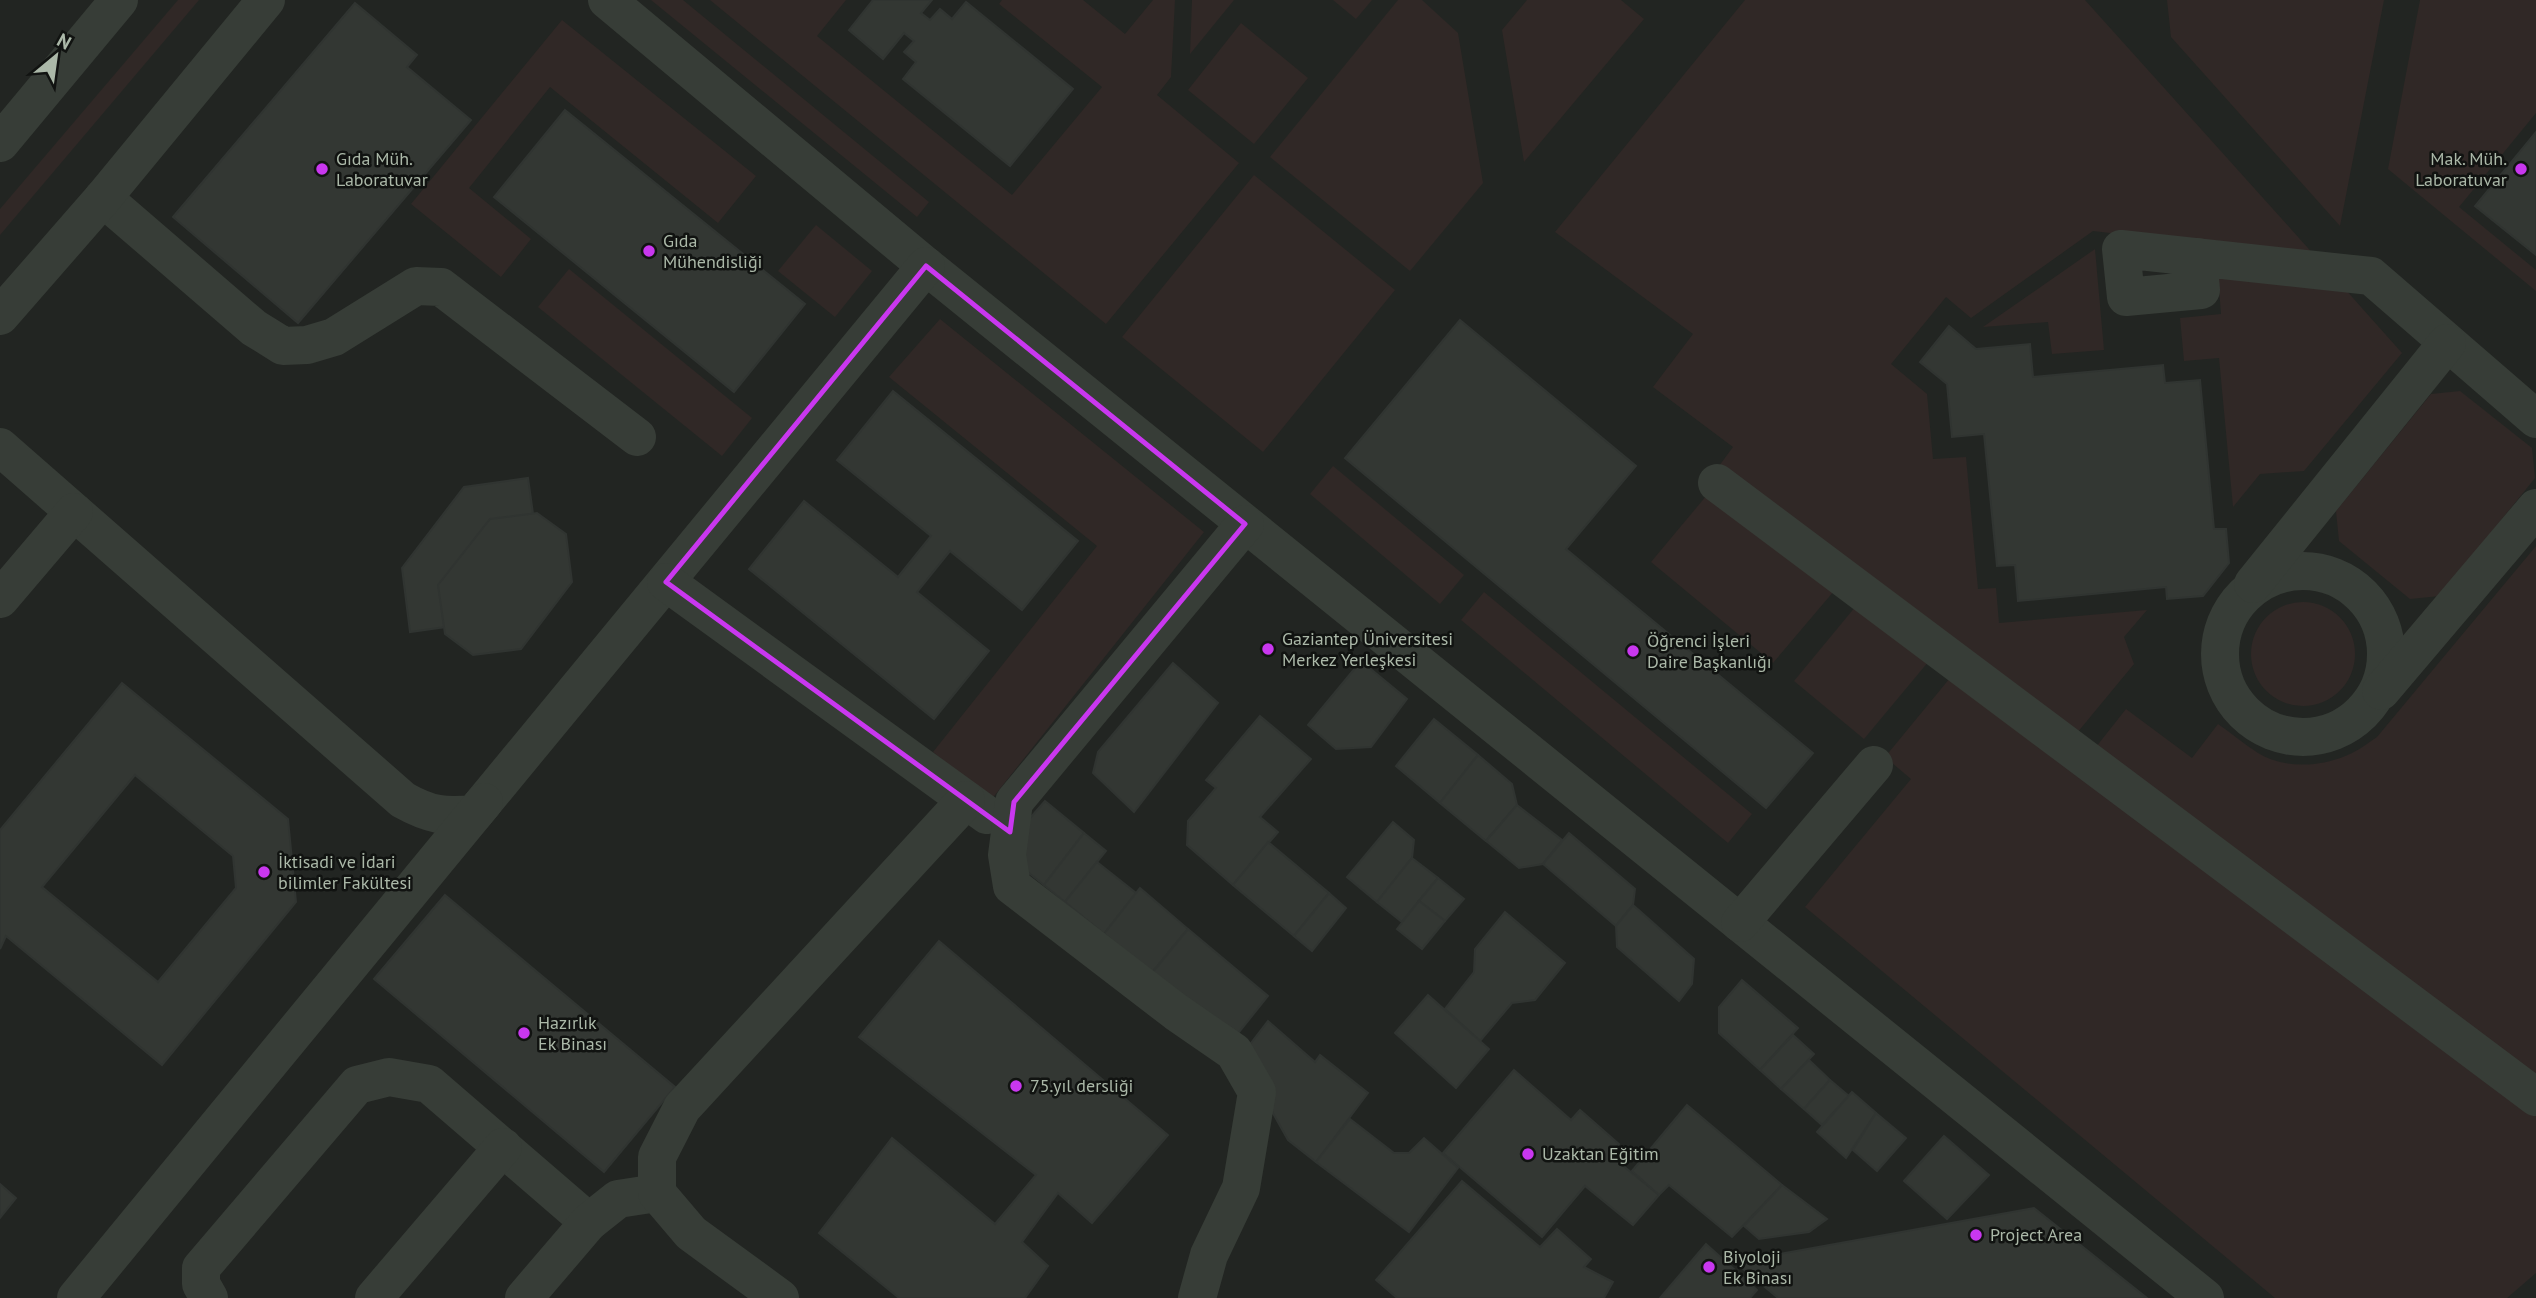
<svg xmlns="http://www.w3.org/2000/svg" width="2536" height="1298" font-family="'PT Sans',sans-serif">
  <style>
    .built { fill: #222522 }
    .green { fill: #302826 }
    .building { fill: #333733; stroke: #303431; stroke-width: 2; fill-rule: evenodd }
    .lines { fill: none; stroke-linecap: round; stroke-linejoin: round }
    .minor { stroke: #373d37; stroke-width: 38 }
    .marked { fill: none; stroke: #c937ef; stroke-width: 5; stroke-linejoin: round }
    .poi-dot { fill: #c937ef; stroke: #111311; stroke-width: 2.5 }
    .labels { text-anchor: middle; stroke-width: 5; stroke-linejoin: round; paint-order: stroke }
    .poi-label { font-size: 18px; fill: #abb8a8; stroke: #111311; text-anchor: start }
  </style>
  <rect width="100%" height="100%" fill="#161816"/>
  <!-- built -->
  <rect class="built" x="0" y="0" width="2536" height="1298"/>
  <!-- green -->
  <g class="green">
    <path d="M178 0H199L0 235V209Z"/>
    <path d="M651 0H683L929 202 917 217Z"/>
    <path d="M710 0H846L817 36 1012 195 1102 87 999 4 1002 0H1083L1125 34 1153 0H1175L1171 77 1157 95 1239 163 1106 324Z"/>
    <path d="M1192 0H1234L1190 54Z"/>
    <path d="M1333 0H1372L1356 19Z"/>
    <path d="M1398 0H1422L1458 33 1483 183 1410 271 1270 157Z"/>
    <path d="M1527 0H1621L1644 19 1524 162 1502 30Z"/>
    <path d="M1745 0H2085L2316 257 2093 231 1971 318 1946 297 1891 364 1927 394 1933 459 1966 457 1978 589 1996 588 1999 623 2147 610 2124 637 2134 664 2077 733 1719 466 1733 447 1653 387 1693 334 1555 232Z"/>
    <path d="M2167 0H2384L2340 226 2171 37Z"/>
    <path d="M2420 0H2536V113L2459 207 2536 270V291L2388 169Z"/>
    <path d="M562 20 756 176 718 223 550 87 469 188 531 239 501 277 411 204Z"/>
    <path d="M1241 23 1308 78 1254 144 1188 90Z"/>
    <path d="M1254 175 1395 290 1263 452 1122 337Z"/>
    <path d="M816 225 872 271 835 317 778 271Z"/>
    <path d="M2095 249 2104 350 2052 354 2048 322 1983 327Z"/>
    <path d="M569 269 752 418 722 456 538 307Z"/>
    <path d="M2218 275 2345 289 2402 353 2304 471 2260 474 2233 507 2219 358 2184 361 2180 318 2221 314Z"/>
    <path d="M940 319 1204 532 991 800 933 752 1097 546 889 377Z"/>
    <path d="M2460 391 2532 448 2535 478 2440 596 2410 599 2339 541 2336 511 2431 394Z"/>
    <path d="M1333 466 1464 575 1440 604 1310 494Z"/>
    <path d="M1707 495 1834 591 1773 663 1651 562Z"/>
    <path d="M2536 546V1075L2096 747 2126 709 2192 758 2218 724C2231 733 2244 744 2258 753 2285 770 2326 767 2354 752 2362 748 2369 742 2377 737Z"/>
    <path d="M1484 592 1752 814 1728 843 1461 620Z"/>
    <circle cx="2303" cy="654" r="52"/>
    <path d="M1856 606 1929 661 1864 739 1794 681Z"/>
    <path d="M1950 678 2536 1116V1273L2507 1298H2275L1805 907 1911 779 1885 757Z"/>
  </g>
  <!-- building -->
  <g class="building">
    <path d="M873 0H932L921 13 930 20 940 9 952 19 966 2 1073 89 1010 166 903 79 916 62 904 52 914 41 904 33 883 59 849 30Z"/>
    <path d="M355 3 417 55 407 67 471 120 298 323 173 217Z"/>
    <path d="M565 110 805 304 734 392 494 197Z"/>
    <path d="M2536 132V255L2475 206Z"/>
    <path d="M1460 320 1636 466 1566 549 1813 753 1766 808 1345 458Z"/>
    <path d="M1949 326 1976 349 2030 344 2033 377 2163 365 2165 383 2200 380 2214 529H2226L2229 563 2203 596 2167 599 2166 587 2018 601 2015 565 1997 566 1984 434 1952 437 1947 384 1920 362Z"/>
    <path d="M893 391 1078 541 1022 610 950 551 917 592 989 651 934 719 749 569 804 501 898 577 931 536 837 460Z"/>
    <path d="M528 478 537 542 474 623 410 632 402 568 464 487Z"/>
    <path d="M537 513 566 534 572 582 521 649 473 655 445 634 438 585 490 519Z"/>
    <path d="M1361 661 1407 699 1371 747 1336 749 1308 725Z"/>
    <path d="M1173 663 1218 703 1134 812 1093 773 1098 752Z"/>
    <path d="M122 683 288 819 296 902 162 1065 6 936 0 949V830ZM135 775 233 856 236 888 158 982 42 887Z"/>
    <path d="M1260 716 1311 759 1260 817 1278 832 1233 885 1187 845 1188 821 1216 788 1206 780Z"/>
    <path d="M1434 719 1478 755 1440 803 1396 766Z"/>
    <path d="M1478 755 1512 784 1517 805 1486 841 1440 803Z"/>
    <path d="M1045 801 1084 833 1044 885 1024 869 1023 826Z"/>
    <path d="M1517 805 1562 840 1543 864 1519 868 1486 841Z"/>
    <path d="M1393 822 1414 840 1412 858 1377 902 1347 877Z"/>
    <path d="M1084 833 1106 851 1065 902 1044 885Z"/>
    <path d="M1569 833 1635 889 1633 905 1616 926 1543 864Z"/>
    <path d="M1268 842 1329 893 1294 936 1233 885Z"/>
    <path d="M1412 858 1438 878 1402 922 1377 902Z"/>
    <path d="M1097 862 1136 893 1104 934 1065 902Z"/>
    <path d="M1438 878 1464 899 1445 921 1419 901Z"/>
    <path d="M1140 888 1188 929 1152 973 1104 934Z"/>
    <path d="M1329 893 1346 908 1312 951 1294 936Z"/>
    <path d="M445 895 675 1087 604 1172 374 979Z"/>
    <path d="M1419 901 1445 921 1422 949 1397 929Z"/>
    <path d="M1633 905 1694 959 1692 984 1679 1001 1617 947 1616 926Z"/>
    <path d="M1505 912 1565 963 1535 1000 1512 1003 1480 1041 1445 1009 1474 972 1475 949Z"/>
    <path d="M1188 929 1268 996 1231 1042 1152 973Z"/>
    <path d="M939 941 1168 1135 1092 1223 1058 1193 1022 1242 1048 1266 1025 1298H899L819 1233 892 1138 995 1224 1036 1175 859 1037Z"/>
    <path d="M1742 980 1798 1028 1760 1070 1719 1033V1007Z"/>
    <path d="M1428 995 1489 1049 1456 1088 1395 1033Z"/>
    <path d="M1268 1021 1315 1062 1320 1055 1368 1093 1316 1162 1288 1140 1241 1056Z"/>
    <path d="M1793 1035 1814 1054 1781 1089 1760 1070Z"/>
    <path d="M1809 1060 1830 1080 1804 1109 1781 1089Z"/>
    <path d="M1514 1070 1571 1120 1580 1110 1619 1144 1610 1155 1659 1195 1633 1225 1585 1186 1542 1237 1443 1153Z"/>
    <path d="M1830 1080 1849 1096 1822 1125 1804 1109Z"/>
    <path d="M1852 1092 1876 1113 1846 1158 1817 1132Z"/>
    <path d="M1687 1105 1782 1185 1732 1237 1669 1185 1659 1195 1632 1171Z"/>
    <path d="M1876 1113 1906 1138 1877 1171 1853 1150Z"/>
    <path d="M1350 1119 1394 1153H1409L1424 1138 1458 1168 1409 1232 1316 1162Z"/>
    <path d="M1944 1136 1989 1175 1947 1219 1904 1181Z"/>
    <path d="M1462 1181 1540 1247 1557 1229 1591 1259 1584 1267 1613 1282 1604 1298H1397L1376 1280Z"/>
    <path d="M0 1184 16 1198 0 1218Z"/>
    <path d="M1782 1185 1827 1219 1809 1232 1759 1239 1744 1226Z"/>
    <path d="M2034 1208 2147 1298H1778L1735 1262Z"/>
    <path d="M1706 1244 1757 1290 1750 1298H1660Z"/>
  </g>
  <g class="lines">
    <!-- minor -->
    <g class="minor">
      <path d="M607 0 926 266 2205 1298"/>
      <path d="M0 143 119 0"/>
      <path d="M103 198 254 328 283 346 307 345 334 337 416 286 441 287 637 437"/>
      <path d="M2198 257 2201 290 2126 297 2121 249 2371 276 2536 419"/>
      <path d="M0 316 103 198 266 0"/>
      <path d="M0 447 403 800C430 815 444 817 474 814L926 266"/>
      <path d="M1717 483 2536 1097"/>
      <circle cx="2303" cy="654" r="83"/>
      <path d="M666 582 987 815"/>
      <path d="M2253 584 2447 343"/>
      <path d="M0 599 74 512"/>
      <path d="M2381 691 2536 508"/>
      <path d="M1740 923 1874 765"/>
      <path d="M76 1298 484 802"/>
      <path d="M209 1298 201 1284V1268L357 1085 389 1077 429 1084 589 1222"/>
      <path d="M374 1298 503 1147"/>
      <path d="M524 1298 589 1222 618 1199 657 1193"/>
      <path d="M780 1298 691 1233 657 1193V1157L682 1108 966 800"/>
      <path d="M1197 1298 1209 1255 1241 1188 1257 1092 1234 1052 1176 1012 1012 886 1007 855 1014 802 1245 524"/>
    </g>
  </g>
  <!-- marked area -->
  <path class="marked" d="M926 266 1245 524 1014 802 1010 832 666 582Z"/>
  <!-- markers -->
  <g class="poi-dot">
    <circle cx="322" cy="169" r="7"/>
    <circle cx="2521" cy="169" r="7"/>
    <circle cx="649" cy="251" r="7"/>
    <circle cx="1268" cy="649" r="7"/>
    <circle cx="1633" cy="651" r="7"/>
    <circle cx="264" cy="872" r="7"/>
    <circle cx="524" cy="1033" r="7"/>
    <circle cx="1016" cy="1086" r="7"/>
    <circle cx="1528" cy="1154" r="7"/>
    <circle cx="1976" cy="1235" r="7"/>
    <circle cx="1709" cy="1267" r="7"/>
  </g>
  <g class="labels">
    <!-- poi labels -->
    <g class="poi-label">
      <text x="336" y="165">Gıda Müh.<tspan x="336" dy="21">Laboratuvar</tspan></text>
      <text x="2507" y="165" text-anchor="end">Mak. Müh.<tspan x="2507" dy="21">Laboratuvar</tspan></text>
      <text x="663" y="247">Gıda<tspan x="663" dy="21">Mühendisliği</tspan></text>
      <text x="1282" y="645">Gaziantep Üniversitesi<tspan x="1282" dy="21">Merkez Yerleşkesi</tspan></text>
      <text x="1647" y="647">Öğrenci İşleri<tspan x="1647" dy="21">Daire Başkanlığı</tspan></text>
      <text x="278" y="868">İktisadi ve İdari<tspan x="278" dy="21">bilimler Fakültesi</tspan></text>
      <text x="538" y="1029">Hazırlık<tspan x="538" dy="21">Ek Binası</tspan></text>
      <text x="1030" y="1092">75.yıl dersliği</text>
      <text x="1542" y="1160">Uzaktan Eğitim</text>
      <text x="1990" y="1241">Project Area</text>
      <text x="1723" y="1263">Biyoloji<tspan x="1723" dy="21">Ek Binası</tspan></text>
    </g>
  </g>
  <!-- north arrow -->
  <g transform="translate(56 56) rotate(29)" stroke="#111311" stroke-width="5" paint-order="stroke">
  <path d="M0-5L12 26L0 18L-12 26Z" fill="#abb8a8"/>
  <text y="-10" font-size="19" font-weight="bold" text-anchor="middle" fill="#abb8a8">N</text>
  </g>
</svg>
